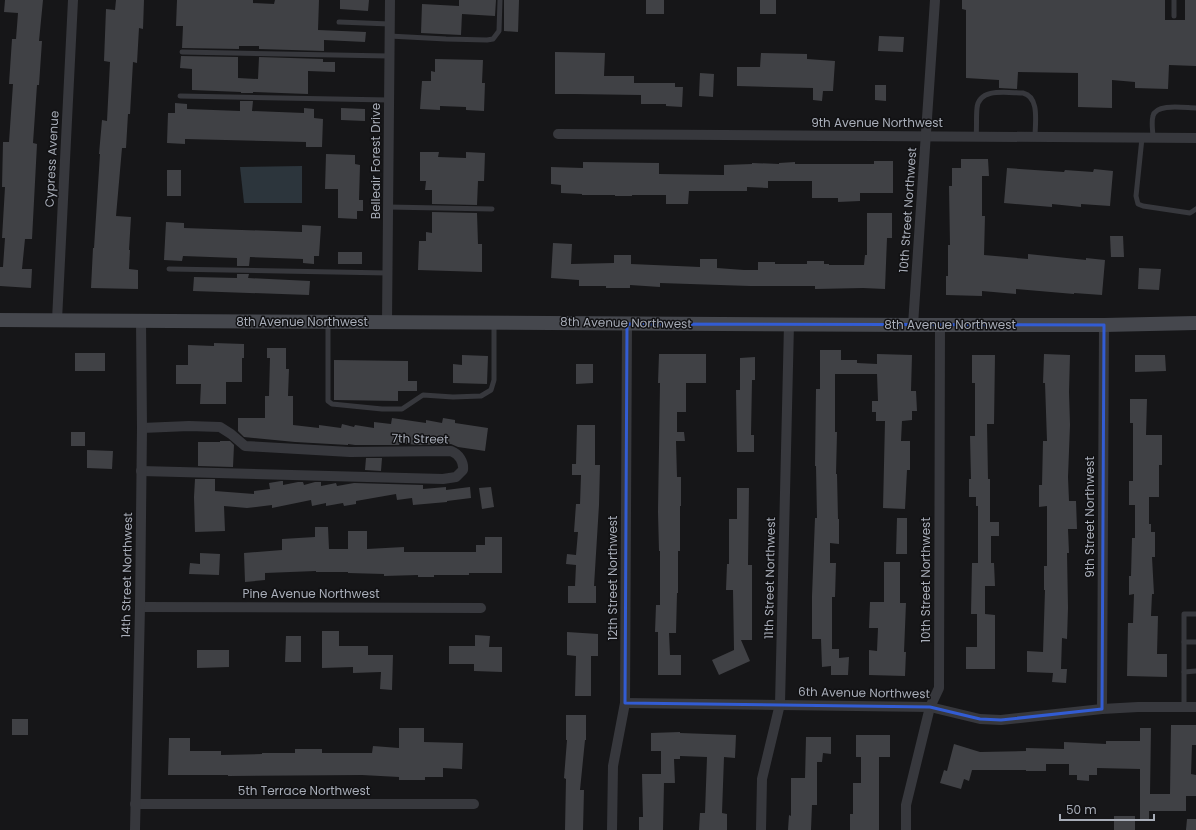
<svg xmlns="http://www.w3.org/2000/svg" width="1196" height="830" font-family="Poppins,sans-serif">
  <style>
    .water { fill: #2c353c }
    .building { fill: #404145 }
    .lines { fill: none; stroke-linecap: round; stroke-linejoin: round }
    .lane { stroke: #37383d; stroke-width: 5 }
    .street { stroke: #37383d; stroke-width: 10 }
    .secondary { stroke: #45474d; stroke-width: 14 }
    .marked { fill: none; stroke: #325cd3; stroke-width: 3; stroke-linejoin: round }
    .labels { text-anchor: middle; stroke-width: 3; stroke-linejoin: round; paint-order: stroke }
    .street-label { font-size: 12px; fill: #a8adb8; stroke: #111113 }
  </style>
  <rect width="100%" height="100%" fill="#161618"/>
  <!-- water -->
  <path class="water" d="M302 166V203H244L240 167Z"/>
  <!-- building -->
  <g class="building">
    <path d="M5 0H43L39 41H42L39 85H37L33 143 37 144 32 239H25L22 269H32L31 288 0 286V267H3L5 238H2L5 187H2L3 142H9L13 84H9L12 39H16L18 13 4 12Z"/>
    <path d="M116 0H144L143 29 139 28 137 63 133 62 130 114H128L126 148H122L116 216 131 217 129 250H130L129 269 138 270V289L91 288 93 248H94L100 154H99L102 120 107 121 110 62 104 61 106 9 115 10Z"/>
    <path d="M177 0H253V3L274 4 275 0H319L318 30 366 32 365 42 324 40V51L259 49V46H239V49L182 48 183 26H176Z"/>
    <path d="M340 0H369L368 11 340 9Z"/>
    <path d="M459 0H496L495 16 462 14 461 35 421 33 422 4 459 6Z"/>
    <path d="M504 0H519L518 32 504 31Z"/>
    <rect x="646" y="0" width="18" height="14"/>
    <rect x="760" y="0" width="16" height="14"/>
    <path d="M962 0H1165V20H1185V0H1196V66L1169 65 1168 89 1135 88V82L1112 80V108L1078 107V73L1018 72 1017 89 999 88V80L966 78V10L962 9Z"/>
    <path d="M879 36 904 37 903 52 878 51Z"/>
    <path d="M555 52 605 53 604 76H634V83H675V87H683L682 107 666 106V104H641V95L574 94H555Z"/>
    <path d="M761 53 807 54V59L835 61 833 91H823L822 101 813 100V88L737 86V67H760Z"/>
    <path d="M181 56 238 57V78L258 79 259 57 323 59V62H335V72L308 71V94L253 92V93H241V92L192 90V69L180 68Z"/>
    <path d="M435 59 483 60 482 83H485L484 111 466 110V107L440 106V110L420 109 422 81H431V71L435 72Z"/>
    <path d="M700 73 714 74 713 97 699 96Z"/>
    <path d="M875 85H886V101L875 100Z"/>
    <path d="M240 101H253L252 111 304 113V108L314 109V118L323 119 322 147H306V142L185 139V144L167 143 168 113H175V103L187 104V109L240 111Z"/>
    <path d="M341 108 365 109V121L341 120Z"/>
    <path d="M420 152H439L438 157 466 158V152L485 153 484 181H478L477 205 432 204V190H425L426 181H420Z"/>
    <path d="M326 154 355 155V164L360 165 359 200H363V211H357V219L338 218V189H325Z"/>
    <path d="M961 159H988L989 176H982V216H985L984 255 1028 259V254L1086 260V258L1105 260 1102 295 1074 293V294L1016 289V294L982 291V296L946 295V276H948V245H950L949 186H952V168H961Z"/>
    <path d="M874 161H893V193H860V201L838 202V198H812V181H768V188L747 187V191H689L688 204H666V195H632V196H615V195H582V194L561 193V185L551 184V167L583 168V162L659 163V174L724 175V165L752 164V163L779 164V163L795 162V164H874Z"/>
    <path d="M1007 168 1064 172 1065 170 1093 172 1094 169 1113 171 1110 206 1081 204V207L1052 204V207L1004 203Z"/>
    <rect x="167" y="170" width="14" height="26"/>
    <path d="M432 212 477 213 478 244H482V272L418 270 419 241H426V232L432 233Z"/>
    <path d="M867 213H892V238H887L885 289 863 288 815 289V286H750L660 283V287L630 285V288H606V286H579V280L551 278 553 243 572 244 571 264 614 263V255H631V264L700 267V259H717V268L744 270H758V262H775V264H807V261H824V264H829V265H864L865 255H867Z"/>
    <path d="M166 222 184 223V228L302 232V225L321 226 319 256H314V264L303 263V259L250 257 249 266H237V258L183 256 182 261 164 260Z"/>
    <path d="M1110 236H1123L1124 257H1111Z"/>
    <rect x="338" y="252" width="24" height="12"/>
    <path d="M1139 268 1161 269 1159 290 1138 289Z"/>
    <path d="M237 274H249L248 278 310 281 309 295 193 291 194 277 237 278Z"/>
    <path d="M214 343 244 344V358H242V382H226V404H200L201 384H176V365H188V345L214 346Z"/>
    <path d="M267 348H286V369H289L288 396H293V425L319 428V425L341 428 342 424 354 427 355 425 374 428V422L391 424 392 418 426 423V420L442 423 443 418 455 420V423L488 428 485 451 458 447 451 444 417 445 400 443 399 445H355L348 444V445L295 442 244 437 238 431V418H265V396H269L270 358H267Z"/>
    <path d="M820 350H841V360H857V363L877 364V354L912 355 911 391H916L917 411H912V420L902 421 901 441H910V470H907L905 509 883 508 885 421H876V412H872V401H878L877 374H835V432H837L836 474H837L838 519H839V544L830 543V563H836L835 597H832V649H839V658L849 657 848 675H831V666L822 667 821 639H812V596L815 518H817L816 466H815L816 389H820Z"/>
    <rect x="75" y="353" width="30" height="18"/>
    <path d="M659 354H706V383H686V412H677V432H684L685 441H676L677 477H681V506H680V551H678V593H677L676 633H669L670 655H681V675H658V632H655L656 605H660V551H659L658 512 660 383H658Z"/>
    <path d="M1044 354 1070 355 1069 392 1070 425 1068 477 1069 501H1076L1077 529H1068L1069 553H1067L1068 608 1067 639 1062 638 1061 669H1067L1066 683 1052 682 1053 673 1027 672V651L1043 652 1045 590H1044V566H1047V506L1039 507V485H1042L1043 441H1047L1045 383H1043Z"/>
    <path d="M462 355 488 356 487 384 453 383V364L462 365Z"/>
    <path d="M972 355H995L994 424H987L988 479H990V522H999V536H991V563H994L995 586H985V614L995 615V669H966V647H977V614H971L972 563H978V506H976V497H969V479H971L970 436H975V383H972Z"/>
    <path d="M1135 355H1165L1166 371 1135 372Z"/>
    <path d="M755 357V380H752L751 435H754V452H737L736 390H740V358Z"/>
    <path d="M334 360 408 361V381H417V391H398V401L334 400Z"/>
    <path d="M576 364H593V383L576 384Z"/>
    <path d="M1130 399H1147L1146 435H1162V465H1159V497H1149V524H1151V532H1155V557H1152L1154 594H1152L1151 616H1158L1157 654H1167V677L1127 676 1128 623H1133L1134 594 1129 595V576H1131L1132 538H1135V505H1129V481H1133V423H1130Z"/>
    <path d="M577 425H595V465H600L599 505 594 586H596V603H568V586H575L576 565 566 564 567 554 576 555 578 532H574L576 504H580L581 475H572V464H576Z"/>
    <rect x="71" y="432" width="14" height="14"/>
    <path d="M220 441H230L234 445 233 467 198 466V442H220Z"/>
    <path d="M87 450 113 451 112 469 87 468Z"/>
    <path d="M366 458H382L381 471 365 470Z"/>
    <path d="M195 479H215V491L254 494V491L270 489 269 483 281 481H283V485L298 482H303L304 485 315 482H321V486L336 483 337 486 354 483 423 485V489L446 487V490L470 487 471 498 447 501V502L413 505 412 498 397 500 396 494 356 501V504L344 506 343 503 326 506V503L312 506 311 500 272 508V505L247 508 224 506 225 531 195 532 194 497Z"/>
    <path d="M491 487 494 507 482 509 479 488Z"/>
    <path d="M737 488H749L748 565H752V640H741L750 661 719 675 712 660 734 650 733 590H726L727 564H729V519H737Z"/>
    <path d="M897 518H907V554H896Z"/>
    <path d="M315 527H328L329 549H348V531H367V549L404 547V552H476V545H485V537H502V573H469V575H434V577H418V575L384 576V574L348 573V572H316V571L265 573V580L245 582 244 553 282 550V539L315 537Z"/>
    <path d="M200 553 220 554 219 575 189 574 190 563 200 564Z"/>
    <path d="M884 562H900V603H906L904 652H906L905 676 869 675V650L877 651 878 628H869L870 602H884Z"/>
    <path d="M322 631H339V646H368V655H393L392 690 380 689 381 672 353 673V667L322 668Z"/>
    <path d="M567 632 598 634V656H591V696H575L576 656 567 655Z"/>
    <path d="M475 635 490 636 489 647H502V672L474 671V664H449V646H475Z"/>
    <path d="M286 636H301V662H285Z"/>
    <path d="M197 650H229V667L197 668Z"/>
    <path d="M566 715H586V740H585L580 790H584L583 830H565L566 779 564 778 567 740H566Z"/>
    <rect x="12" y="719" width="16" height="16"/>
    <path d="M1171 725H1196V745H1192L1191 774 1196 775V796H1186V811H1149V819H1140V769L1097 768V775H1089V781L1077 780V775H1069V764H1046V771H1026V770H972L969 781 964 779 961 789 940 783 944 770 947 771 954 744 980 752 1026 751V748L1064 749V742L1106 744V741H1140V728H1151L1150 794H1170Z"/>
    <path d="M399 728H424V742L463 743 462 769 443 768V777H425V780H399V777L362 775 228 776V775H168L169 738H190V751H221V755L262 754V753H295V749H322V753H372L373 746 399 748Z"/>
    <path d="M680 732V733L736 735 735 758 724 757 722 813 727 814V830H699L700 813H705L707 757 680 756V759H674L675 783H664L663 830H639V817H643L642 774H661V751H651V733Z"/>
    <path d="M856 735H890V757H879V830H850V814H853V783H861V757H856Z"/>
    <path d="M806 737H831V754L823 753 822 762H817V805H812L811 830H788L789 815 791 816V778H805Z"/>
    <rect x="1114" y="816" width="21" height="14"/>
    <path d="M1187 819H1196V830H1186Z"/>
  </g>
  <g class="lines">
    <!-- lane -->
    <g class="lane">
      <path d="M1174 0V16"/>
      <path d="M339 22 390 24"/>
      <path d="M389 36 446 39 487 40 493 39 499 31 500 0"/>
      <path d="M182 52 389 56"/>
      <path d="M180 96 389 100"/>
      <path d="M976 137C977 127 976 117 977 108 979 87 1008 93 1023 93 1040 97 1035 123 1035 137"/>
      <path d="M1142 138 1136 196 1138 204 1143 206 1190 213 1196 209"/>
      <path d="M1153 138C1153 131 1151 123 1153 116 1156 103 1185 108 1196 108"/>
      <path d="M388 207 492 209"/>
      <path d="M169 269 388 273"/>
      <path d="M328 323V401L332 404 382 409H402L423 395 453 397 481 396 491 390 494 380V324"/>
      <path d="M1184 642H1196"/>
      <path d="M1184 672 1196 671"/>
      <path d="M1184 707V614H1196"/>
    </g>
    <!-- street -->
    <g class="street">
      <path d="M558 134 1196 138"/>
      <path d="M57 320 73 0"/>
      <path d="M387 322 390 0"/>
      <path d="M913 325 935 0"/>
      <path d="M141 471 443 479 456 477 463 470C464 462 459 454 451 451L350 452 245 446 231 434 220 427 189 426 142 428"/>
      <path d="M140 607 481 608"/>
      <path d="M625 703 930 707 980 719 1001 720 1102 709 1138 707H1196"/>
      <path d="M1102 709 1104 325"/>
      <path d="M135 804H474"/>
      <path d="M135 830 140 607 142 428 141 321"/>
      <path d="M612 830 613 766 625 703 627 324"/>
      <path d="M761 830 762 779 780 704 789 324"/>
      <path d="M906 830V805L930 707 939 688 940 325"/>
    </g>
    <!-- secondary -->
    <path class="secondary" d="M0 320 913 325H1104L1196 323"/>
  </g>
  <!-- marked area -->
  <path class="marked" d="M627 324 1104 325 1102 709 1001 720 980 719 930 707 625 703Z"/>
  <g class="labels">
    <!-- street labels -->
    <g class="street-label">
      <text x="877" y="127">9th Avenue Northwest</text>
      <text transform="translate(52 159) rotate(-87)" y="4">Cypress Avenue</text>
      <text transform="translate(376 161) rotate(-90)" y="4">Belleair Forest Drive</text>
      <text transform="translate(908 210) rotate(-86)" y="4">10th Street Northwest</text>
      <text x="302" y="326">8th Avenue Northwest</text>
      <text transform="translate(626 323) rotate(1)" y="4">8th Avenue Northwest</text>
      <text x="950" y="329">8th Avenue Northwest</text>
      <text transform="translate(420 439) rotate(1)" y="4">7th Street</text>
      <text transform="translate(1090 517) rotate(-90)" y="4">9th Street Northwest</text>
      <text transform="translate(127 575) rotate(-89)" y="4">14th Street Northwest</text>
      <text transform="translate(613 578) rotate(-90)" y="4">12th Street Northwest</text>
      <text transform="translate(770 578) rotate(-89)" y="4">11th Street Northwest</text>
      <text transform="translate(926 580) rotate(-90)" y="4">10th Street Northwest</text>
      <text x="311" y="598">Pine Avenue Northwest</text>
      <text transform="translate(864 693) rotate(1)" y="4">6th Avenue Northwest</text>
      <text x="304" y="795">5th Terrace Northwest</text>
    </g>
  </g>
  <!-- scale -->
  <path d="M1060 814v6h94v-6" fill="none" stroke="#a8adb8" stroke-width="2"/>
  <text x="1066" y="814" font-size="12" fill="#a8adb8" stroke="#111113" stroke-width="3" paint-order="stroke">50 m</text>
</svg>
